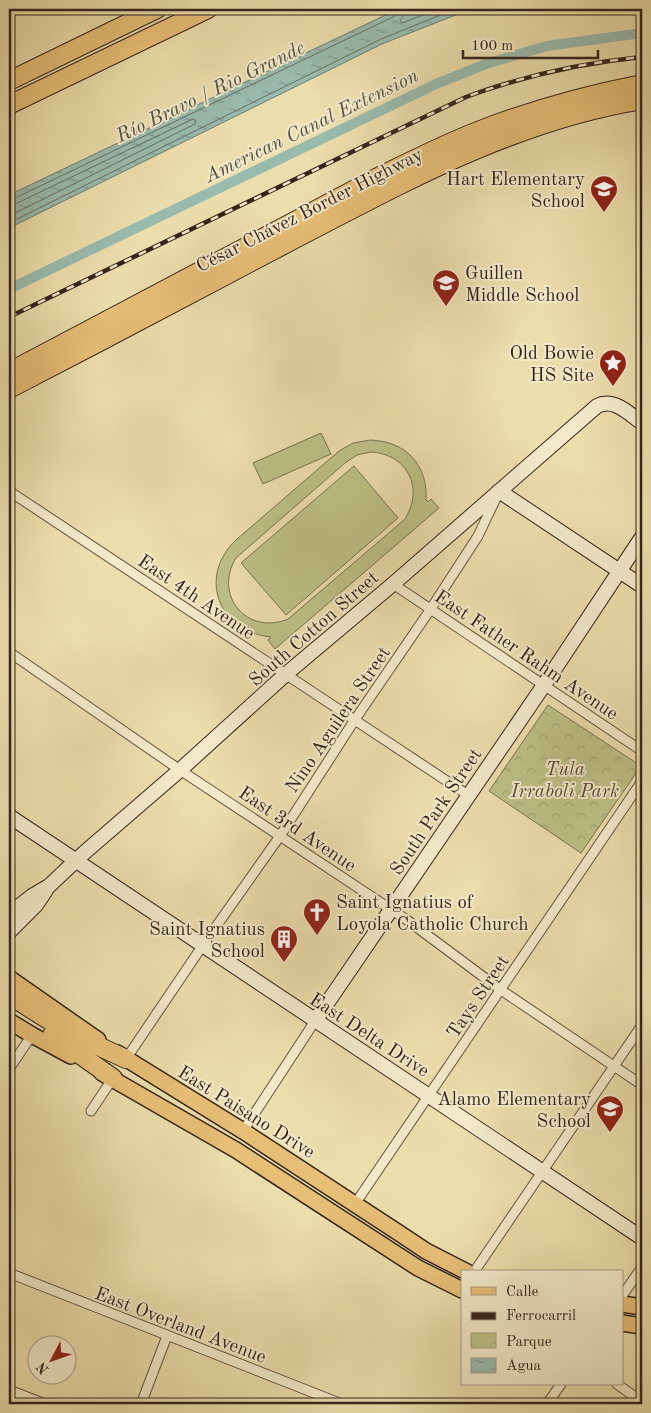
<svg xmlns="http://www.w3.org/2000/svg" width="651" height="1413" font-family="'Old Standard TT',serif">
  <style>
    .grass { fill: #bdbf86; stroke: #797252; fill-rule: evenodd }
    .park { fill: url(#park-crowns); stroke: #797252 }
    .water { fill: url(#water-ripples); stroke: #717f74 }
    .lines { fill: none; stroke-linecap: round; stroke-linejoin: round }
    .shore { stroke: #677066; stroke-width: 1 }
    .canal { stroke: #99bbae; stroke-width: 10 }
    .street-casing { stroke: #635241; stroke-width: 11 }
    .secondary-casing { stroke: #35241d; stroke-width: 16 }
    .primary-casing { stroke: #35241d; stroke-width: 18 }
    .highway-casing { stroke: #35241d; stroke-width: 20 }
    .street { stroke: #f3e9c9; stroke-width: 9 }
    .secondary { stroke: #f3e9c9; stroke-width: 14 }
    .primary { stroke: #e6be76; stroke-width: 15 }
    .highway { stroke: #e6be76; stroke-width: 18 }
    .rail-casing { stroke: #35241d; stroke-width: 4.5 }
    .rail { stroke: #f3e9c9; stroke-width: 2.5; stroke-dasharray: 8; stroke-linecap: butt }
    .labels { text-anchor: middle; stroke-width: 4; stroke-linejoin: round; paint-order: stroke }
    .poi-label { font-size: 19px; fill: #35241d; stroke: #f3e9c9; text-anchor: end }
    .street-label { font-size: 19px; fill: #35241d; stroke: #f3e9c9 }
    .park-label { font-size: 19px; font-style: italic; fill: #574b37; stroke: #f3e9c9 }
    .water-label { font-size: 20px; font-style: italic; fill: #535148; stroke: #f3e9c9 }
  </style>
  <defs>
    <pattern id="park-crowns" width="20" height="18" patternUnits="userSpaceOnUse" patternTransform="scale(1.25)"><rect width="20" height="18" fill="#bdbf86"/><path d="M2 6a3 3 0 1 1 6 0M12 15a3 3 0 1 1 6 0" fill="none" stroke="#a3a473"/></pattern>
    <pattern id="water-ripples" width="26" height="14" patternUnits="userSpaceOnUse" patternTransform="scale(1.25)"><rect width="26" height="14" fill="#99bbae"/><path d="M2 4q2-2 4 0t4 0M15 11q2-2 4 0t4 0" fill="none" stroke="#7e988d"/></pattern>
  </defs>
  <rect width="100%" height="100%" fill="#ecddac"/>
  <filter id="stains"><feTurbulence type="fractalNoise" baseFrequency=".004" numOctaves="4"/><feColorMatrix values="0 0 0 0 .2 0 0 0 0 .09 0 0 0 0 .02 0 0 0 .5 -.17"/></filter>
  <radialGradient id="worn" r=".72"><stop offset=".6" stop-color="#630" stop-opacity="0"/><stop offset="1" stop-color="#630" stop-opacity=".3"/></radialGradient>
  <!-- grass -->
  <g class="grass">
    <path d="M321 433 331 454 263 484 253 463Z"/>
    <path d="M370 440C406 441 428 465 426 500L428 502 431 499 439 508 275 649 268 640 271 637C219 632 197 577 236 540L339 451 353 443ZM371 452C408 454 425 490 404 520L288 619C247 636 213 595 236 558L345 463 357 455Z"/>
    <path d="M354 466 398 518 286 615 241 563Z"/>
  </g>
  <!-- park -->
  <path class="park" d="M548 705 641 766 581 853 489 791Z"/>
  <!-- water -->
  <path class="water" d="M398 9H471L382 44 9 228V195Z"/>
  <g class="lines">
    <!-- shore -->
    <g class="shore">
      <path d="M405 9 404 15 400 20 402 23 439 9"/>
      <path d="M9 199H13L395 16 398 13 399 9"/>
      <path d="M9 206 15 204 193 119 196 121 195 124 9 216"/>
      <path d="M9 223 379 40 455 9"/>
    </g>
    <!-- canal -->
    <path class="canal" d="M9 289 436 84 486 64 547 46 642 33"/>
    <!-- street casing -->
    <g class="street-casing">
      <g id="street">
        <path d="M9 491 468 795"/>
        <path d="M393 584 642 751"/>
        <path d="M9 652 180 770 407 920 501 990 642 1085"/>
        <path d="M126 1059 203 945 280 836 354 721 430 610 478 536 497 496"/>
        <path d="M9 1069 32 1035"/>
        <path d="M91 1111 113 1078"/>
        <path d="M243 1131 315 1021"/>
        <path d="M355 1204 642 781"/>
        <path d="M474 1272 642 1025"/>
        <path d="M9 1273 342 1404"/>
        <path d="M622 1296 642 1267"/>
        <path d="M617 1384 642 1402"/>
        <path d="M9 1390 45 1404"/>
        <path d="M141 1404 167 1336"/>
        <path d="M547 1404 561 1384"/>
      </g>
    </g>
    <!-- secondary casing -->
    <g class="secondary-casing">
      <g id="secondary">
        <path d="M499 491 642 586"/>
        <path d="M9 816 642 1238"/>
        <path d="M9 914 32 896 49 886 85 852 180 770 286 674 393 584 597 406C614 397 629 414 642 423"/>
        <path d="M9 932 36 905 46 890"/>
        <path d="M315 1021 544 685 642 537"/>
      </g>
    </g>
    <!-- primary casing -->
    <g class="primary-casing">
      <g id="primary">
        <path d="M9 978 98 1040"/>
        <path d="M9 1021 32 1035 71 1056"/>
        <path d="M117 1053 243 1131 399 1233 426 1251 467 1272"/>
        <path d="M102 1073 236 1150 418 1268 462 1290"/>
        <path d="M622 1304 642 1307"/>
        <path d="M622 1323 642 1326"/>
      </g>
    </g>
    <!-- highway casing -->
    <g class="highway-casing">
      <g id="highway">
        <path d="M9 81 157 9"/>
        <path d="M9 105 208 9"/>
        <path d="M9 372 378 177C411 161 444 144 478 131 531 110 586 95 642 84"/>
        <path d="M9 389C104 340 198 290 293 240 405 182 516 120 642 100"/>
        <path d="M9 995 66 1031 126 1059"/>
        <path d="M52 1035 113 1078"/>
      </g>
    </g>
    <!-- street -->
    <use href="#street" class="street"/>
    <!-- secondary -->
    <use href="#secondary" class="secondary"/>
    <!-- primary -->
    <use href="#primary" class="primary"/>
    <!-- highway -->
    <use href="#highway" class="highway"/>
    <!-- rail casing -->
    <g class="rail-casing">
      <path id="rail" d="M9 317 466 97C523 76 581 63 642 57"/>
    </g>
    <!-- rail -->
    <use href="#rail" class="rail"/>
  </g>
  <!-- icons -->
  <defs>
    <g id="school-pin" transform="scale(1.4375)"><path d="M0 17L-7.5 6A9.5 9.5 0 1 1 7.5 6Z" fill="#8f2418" stroke="#f3e9c9"/><path d="M0-5L7-2L0 1L-7-2ZM-4 1L0 2.5L4 1V4Q0 6-4 4Z" fill="#fff"/></g>
    <g id="sight-pin" transform="scale(1.4375)"><path d="M0 17L-7.5 6A9.5 9.5 0 1 1 7.5 6Z" fill="#8f2418" stroke="#f3e9c9"/><path d="M0-6L1.8-2.2L6-1.7L2.9 1.2L3.7 5.4L0 3.3L-3.7 5.4L-2.9 1.2L-6-1.7L-1.8-2.2Z" fill="#fff"/></g>
    <g id="church-pin" transform="scale(1.4375)"><path d="M0 17L-7.5 6A9.5 9.5 0 1 1 7.5 6Z" fill="#8f2418" stroke="#f3e9c9"/><path d="M-1.2-6h2.4v3.5h3.3v2.4h-3.3V6h-2.4V-.1h-3.3v-2.4h3.3Z" fill="#fff"/></g>
    <g id="building-pin" transform="scale(1.4375)"><path d="M0 17L-7.5 6A9.5 9.5 0 1 1 7.5 6Z" fill="#8f2418" stroke="#f3e9c9"/><path d="M-4-6H4V6H1V3H-1V6H-4ZM-2.5-4.3h1.7v1.8h-1.7ZM.8-4.3h1.7v1.8H.8ZM-2.5-1h1.7V.8h-1.7ZM.8-1h1.7V.8H.8Z" fill="#fff"/></g>
  </defs>
  <g fill-rule="evenodd">
    <use href="#school-pin" x="604" y="189"/>
    <use href="#school-pin" x="446" y="283"/>
    <use href="#sight-pin" x="613" y="363"/>
    <use href="#church-pin" x="317" y="912"/>
    <use href="#building-pin" x="284" y="939"/>
    <use href="#school-pin" x="610" y="1109"/>
  </g>
  <g class="labels">
    <!-- poi labels -->
    <g class="poi-label">
      <text x="585" y="185">Hart Elementary<tspan x="585" dy="22">School</tspan></text>
      <text x="465" y="279" text-anchor="start">Guillen<tspan x="465" dy="22">Middle School</tspan></text>
      <text x="594" y="359">Old Bowie<tspan x="594" dy="22">HS Site</tspan></text>
      <text x="336" y="908" text-anchor="start">Saint Ignatius of<tspan x="336" dy="22">Loyola Catholic Church</tspan></text>
      <text x="265" y="935">Saint Ignatius<tspan x="265" dy="22">School</tspan></text>
      <text x="591" y="1105">Alamo Elementary<tspan x="591" dy="22">School</tspan></text>
    </g>
    <!-- street labels -->
    <g class="street-label">
      <text transform="translate(309 209) rotate(-27)" y="7">César Chávez Border Highway</text>
      <text transform="translate(197 596) rotate(34)" y="7">East 4th Avenue</text>
      <text transform="translate(313 628) rotate(-41)" y="7">South Cotton Street</text>
      <text transform="translate(527 654) rotate(34)" y="7">East Father Rahm Avenue</text>
      <text transform="translate(337 719) rotate(-56)" y="7">Nino Aguilera Street</text>
      <text transform="translate(435 811) rotate(-56)" y="7">South Park Street</text>
      <text transform="translate(298 828) rotate(34)" y="7">East 3rd Avenue</text>
      <text transform="translate(477 996) rotate(-56)" y="7">Tays Street</text>
      <text transform="translate(370 1034) rotate(33)" y="7">East Delta Drive</text>
      <text transform="translate(247 1111) rotate(32)" y="7">East Paisano Drive</text>
      <text transform="translate(181 1324) rotate(21)" y="7">East Overland Avenue</text>
    </g>
    <!-- park labels -->
    <g class="park-label">
      <text x="565" y="775">Tula<tspan x="565" dy="22">Irraboli Park</tspan></text>
    </g>
    <!-- water labels -->
    <g class="water-label">
      <text transform="translate(210 91) rotate(-26)" y="7">Río Bravo / Rio Grande</text>
      <text transform="translate(311 125) rotate(-26)" y="7">American Canal Extension</text>
    </g>
  </g>
  <!-- margin -->
  <rect width="651" height="1413" fill="none" stroke="#ecddac" stroke-width="30"/>
  <rect x="10" y="10" width="631" height="1393" fill="none" stroke="#35241d" stroke-width="2.5"/>
  <rect x="15" y="15" width="621" height="1383" fill="none" stroke="#35241d"/>
  <!-- legend -->
  <rect x="461" y="1270" width="162" height="115" fill="#f3e9c9" stroke="#a79a84"/>
  <rect x="471" y="1287" width="25" height="8" fill="#e6be76" stroke="#a79a84"/>
  <text x="506" y="1296" font-size="15" fill="#35241d">Calle</text>
  <rect x="471" y="1312" width="25" height="8" fill="#35241d" stroke="#a79a84"/>
  <text x="506" y="1320" font-size="15" fill="#35241d">Ferrocarril</text>
  <rect x="471" y="1333" width="25" height="15" fill="url(#park-crowns)" stroke="#a79a84"/>
  <text x="506" y="1346" font-size="15" fill="#35241d">Parque</text>
  <rect x="471" y="1358" width="25" height="15" fill="url(#water-ripples)" stroke="#a79a84"/>
  <text x="506" y="1370" font-size="15" fill="#35241d">Agua</text>
  <!-- north arrow -->
  <g transform="translate(52 1360) rotate(229)"><circle r="24" fill="#f3e9c9" stroke="#a79a84"/>
  <path d="M0-4L9 19L0 12L-9 19Z" fill="#8f2418"/>
  <text y="-8" font-size="14" font-weight="bold" text-anchor="middle" fill="#35241d">N</text>
  </g>
  <!-- scale -->
  <path d="M463 50v8h135v-8" fill="none" stroke="#35241d" stroke-width="2.5"/>
  <text x="471" y="50" font-size="15" fill="#35241d" stroke="#f3e9c9" stroke-width="4" paint-order="stroke">100 m</text>
  <rect width="100%" height="100%" filter="url(#stains)"/>
  <rect width="100%" height="100%" fill="url(#worn)"/>
</svg>
